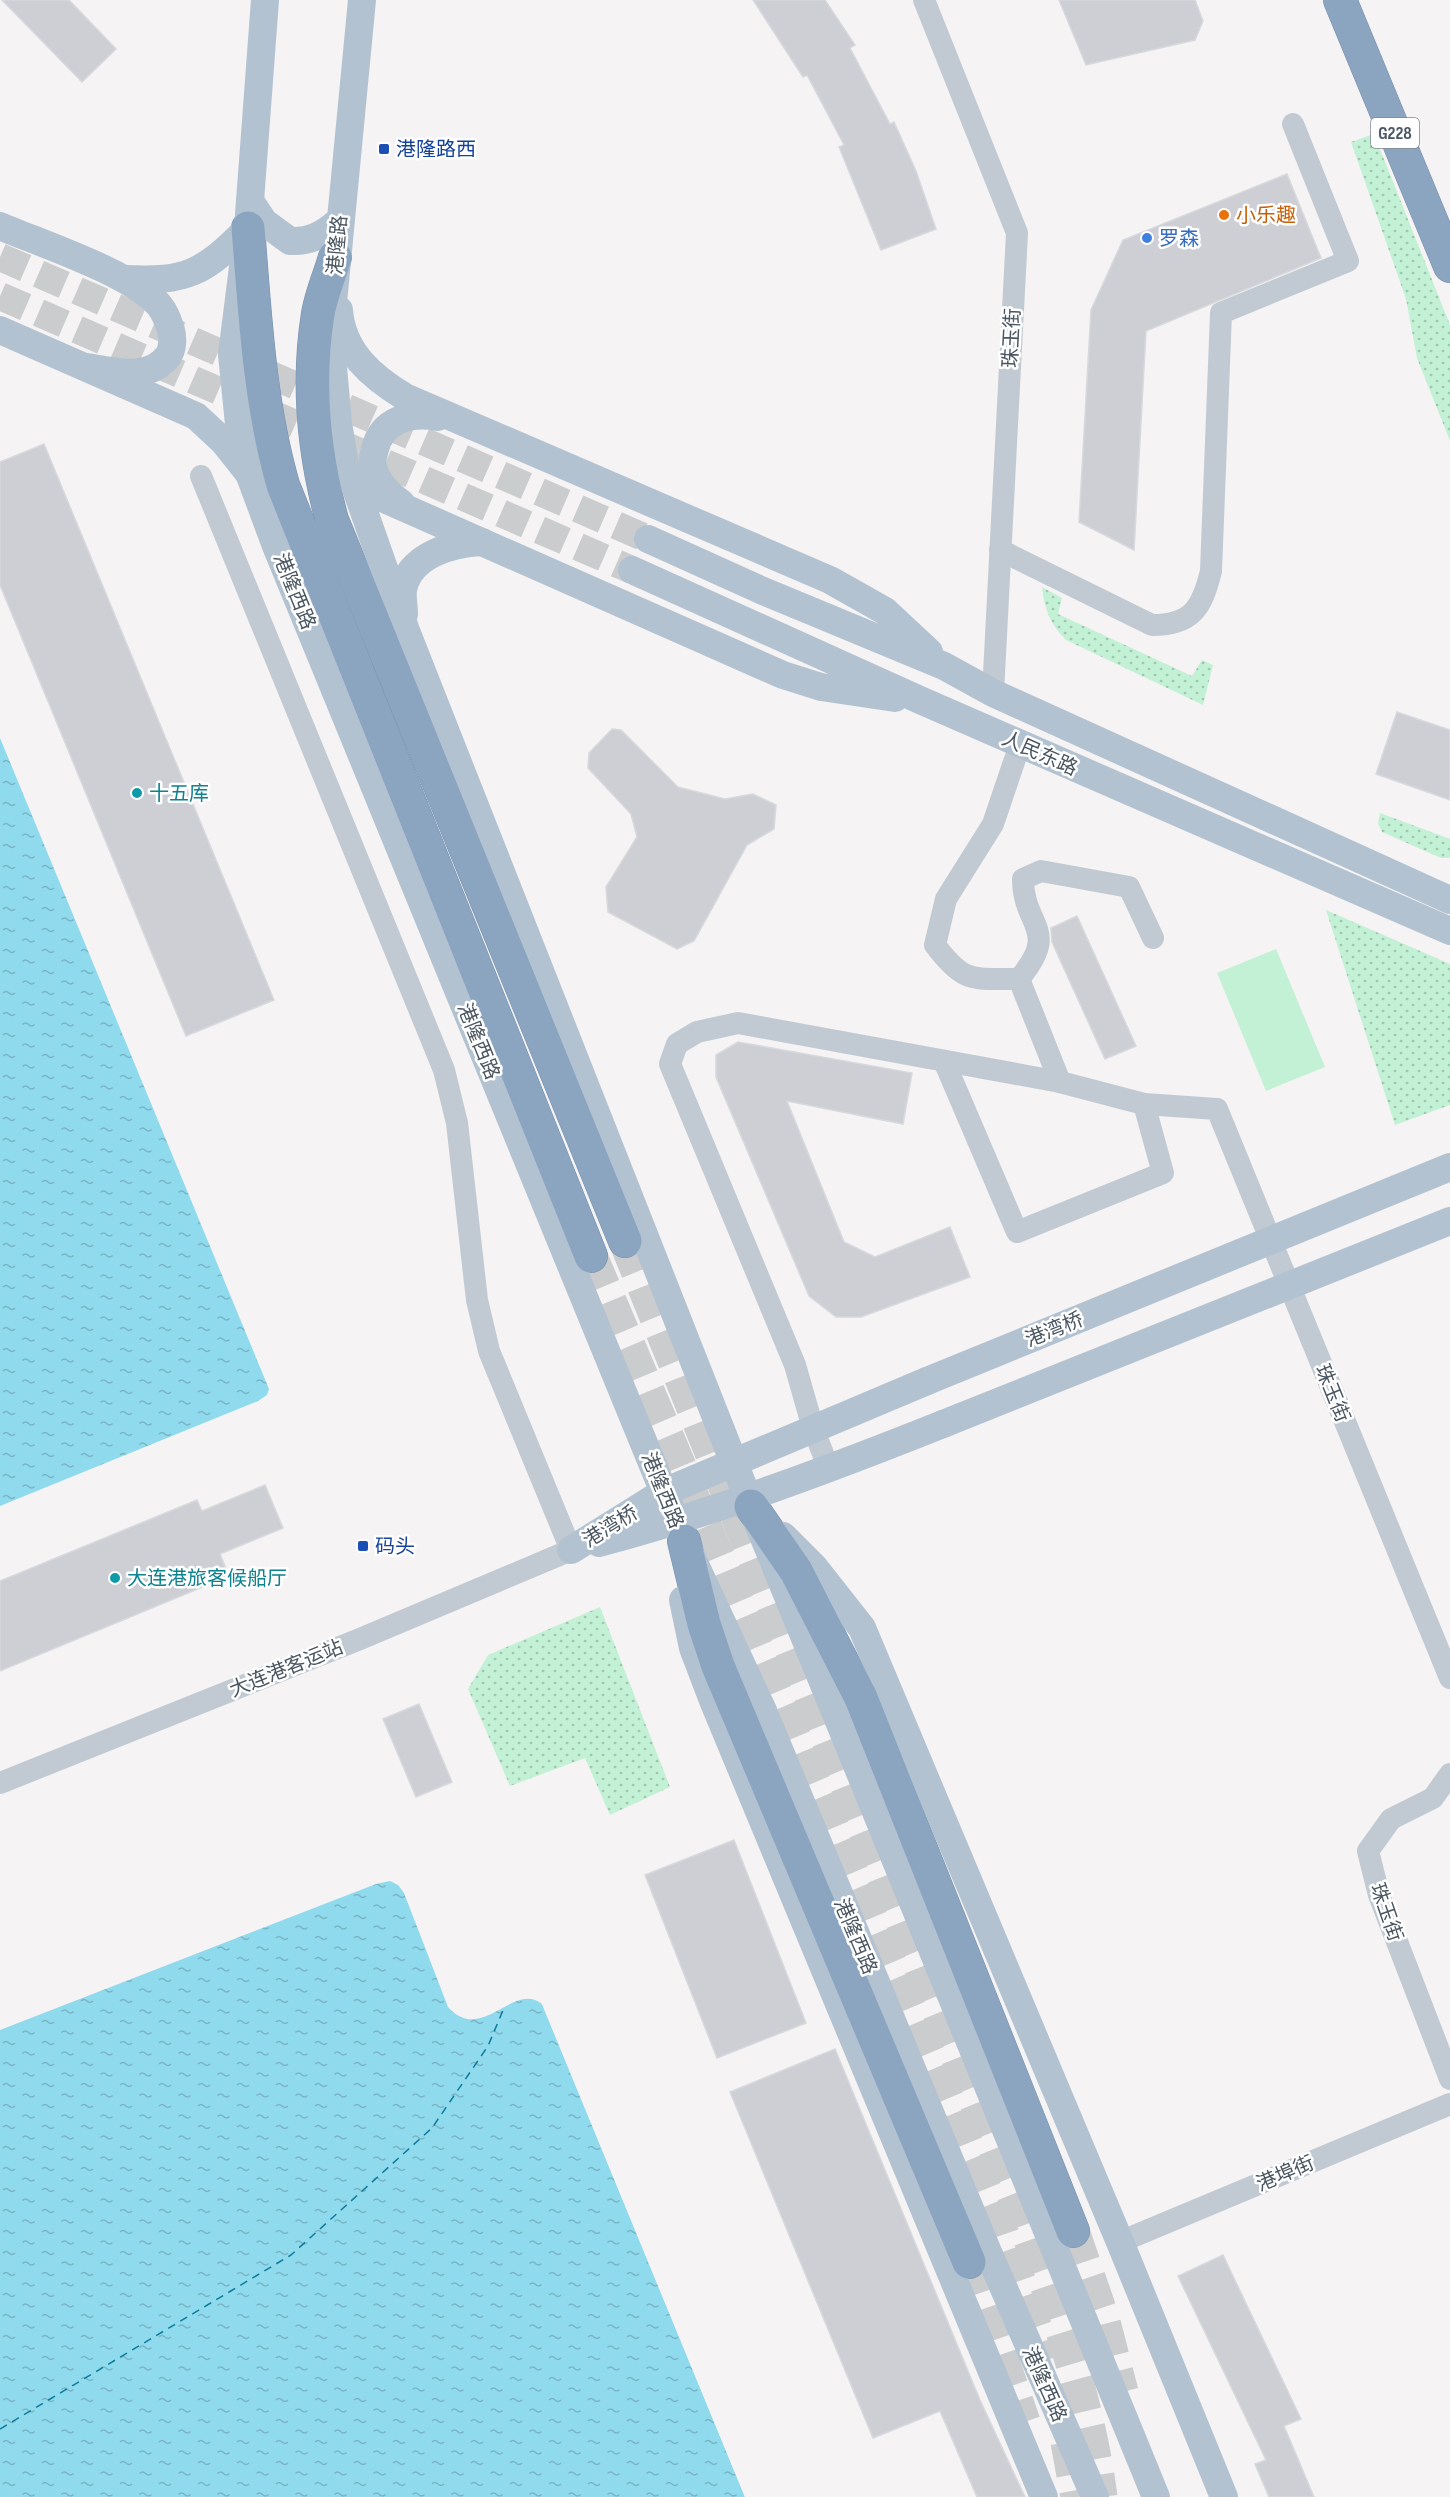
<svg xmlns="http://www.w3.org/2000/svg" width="1450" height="2497" font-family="'Sofia Sans Condensed','Noto Sans SC',sans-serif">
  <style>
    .grass { fill: url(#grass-dots) }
    .garden { fill: #c3f1d5 }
    .water { fill: url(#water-ripples) }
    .pier { fill: #f5f3f3 }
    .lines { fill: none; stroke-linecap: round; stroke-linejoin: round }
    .ferry { stroke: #0c7c9b; stroke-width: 1.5; stroke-dasharray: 8 6; stroke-linecap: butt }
    .building { fill: #cdcfd5; stroke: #d7d9de; stroke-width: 1.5 }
    .major-tunnel { stroke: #caccce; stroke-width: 28; stroke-dasharray: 28 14; stroke-linecap: butt }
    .highway-tunnel { stroke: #caccce; stroke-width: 33; stroke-dasharray: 33 16; stroke-linecap: butt }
    .highway-casing { stroke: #7690ad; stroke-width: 34 }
    .minor { stroke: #c1cad2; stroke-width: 22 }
    .major { stroke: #b3c2d1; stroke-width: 28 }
    .highway { stroke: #8ba5c1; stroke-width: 33 }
    .major-bridge { stroke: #b3c2d1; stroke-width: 28 }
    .transit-dot { fill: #1a4fb4; stroke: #fff; stroke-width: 2 }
    .food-dot { fill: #e8710a; stroke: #fff; stroke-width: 2 }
    .shop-dot { fill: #3f7fe0; stroke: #fff; stroke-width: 2 }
    .culture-dot { fill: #0f9aa8; stroke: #fff; stroke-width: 2 }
    .labels { text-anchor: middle; stroke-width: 5; stroke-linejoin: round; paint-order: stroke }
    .shield { fill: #fff; stroke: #808990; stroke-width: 1.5 }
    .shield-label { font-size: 18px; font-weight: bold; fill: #4a5661 }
    .transit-label { font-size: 20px; fill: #164399; stroke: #fff; text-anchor: start }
    .food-label { font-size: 20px; fill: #c56008; stroke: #fff; text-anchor: start }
    .shop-label { font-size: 20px; fill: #366cbe; stroke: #fff; text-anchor: start }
    .street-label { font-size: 20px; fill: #4a5661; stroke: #fff }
    .culture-label { font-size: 20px; fill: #0d838f; stroke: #fff; text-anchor: start }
  </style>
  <defs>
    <pattern id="grass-dots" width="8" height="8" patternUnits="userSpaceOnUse" patternTransform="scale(1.5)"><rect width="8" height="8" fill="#c3f1d5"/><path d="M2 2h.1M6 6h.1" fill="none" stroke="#a0c6b0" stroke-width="1.8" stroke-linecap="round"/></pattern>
    <pattern id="water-ripples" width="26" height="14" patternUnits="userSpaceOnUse" patternTransform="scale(1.5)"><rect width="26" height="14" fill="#90daee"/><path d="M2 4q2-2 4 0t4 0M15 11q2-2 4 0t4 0" fill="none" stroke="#78b4c4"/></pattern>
  </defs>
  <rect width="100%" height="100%" fill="#f5f3f3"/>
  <!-- grass -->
  <g class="grass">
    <path d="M1374 134 1450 325V441L1417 358 1406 299 1351 142Z"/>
    <path d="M1042 587 1062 598 1058 614 1192 676 1202 660 1213 665 1203 705 1066 640C1050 624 1044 608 1042 587Z"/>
    <path d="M1380 813 1450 839V858H1441L1382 832 1378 823Z"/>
    <path d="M1326 910 1450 964V1105L1395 1125Z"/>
    <path d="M600 1607 670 1787 610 1815 585 1758 510 1786 468 1689 488 1655Z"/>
  </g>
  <!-- garden -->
  <path class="garden" d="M1276 949 1325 1067 1266 1091 1217 973Z"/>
  <!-- water -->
  <g class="water">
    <path d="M0 738 269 1389 267 1395 258 1401 0 1506Z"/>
    <path d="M390 1881 398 1885 404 1893 448 2007C482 2045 513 1981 542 2004L745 2497H0V2030L376 1884Z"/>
  </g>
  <!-- pier -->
  <path class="pier" d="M545 2003 549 2010 748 2497H745L542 2004Z"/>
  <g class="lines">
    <!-- ferry -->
    <path class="ferry" d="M0 2429 291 2255 432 2128 488 2046 504 2008"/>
  </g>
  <!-- building -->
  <g class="building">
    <path d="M2 0H69L116 49 82 82Z"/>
    <path d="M753 0H825L855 45 850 48 890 124 894 122 916 171 936 229 881 250 839 147 844 145 807 75 803 77Z"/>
    <path d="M1059 0H1195L1203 21 1195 40 1086 65Z"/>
    <path d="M1287 174 1321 258 1146 331 1134 550 1079 522 1091 310 1123 240Z"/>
    <path d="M44 444 274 1000 186 1036 0 585V462Z"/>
    <path d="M1397 712 1450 730V800L1376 774Z"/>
    <path d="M612 729 621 730 678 787 725 799 753 794 776 805 774 829 747 845 694 941 677 949 608 912 606 887 637 837 631 814 588 768 589 753Z"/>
    <path d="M1077 916 1136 1046 1105 1059 1052 942 1051 928Z"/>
    <path d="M738 1042 912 1073 903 1124 787 1101 844 1242 875 1257 950 1227 970 1277 861 1317H836L809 1296 716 1077V1055Z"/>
    <path d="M265 1485 283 1528 220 1554 229 1576 0 1671V1581L197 1500 202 1511Z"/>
    <path d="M419 1704 452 1782 416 1797 383 1719Z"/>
    <path d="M734 1840 806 2023 717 2058 645 1875Z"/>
    <path d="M835 2049 980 2400 1025 2497H977L940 2411 873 2438 730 2092Z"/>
    <path d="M1223 2255 1301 2419 1284 2426 1314 2497H1269L1255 2464 1266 2460 1178 2276Z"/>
  </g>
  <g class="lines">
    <!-- major-tunnel -->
    <g class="major-tunnel">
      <path d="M0 257 648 539"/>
      <path d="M0 296 632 570"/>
    </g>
    <!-- highway-tunnel -->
    <g class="highway-tunnel">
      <path d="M625 1241 1015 2199C1051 2296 1088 2394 1101 2497"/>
      <path d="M591 1256 963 2135 997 2218 1047 2360"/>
      <path d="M1073 2231 1103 2318 1122 2392"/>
      <path d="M969 2262 1024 2422"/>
      <path d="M1067 2442 1077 2497"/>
    </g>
    <!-- highway casing -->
    <g class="highway-casing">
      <g id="highway">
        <path d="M1340 0 1450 266"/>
        <path d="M248 228C255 314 259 401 283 485L591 1256"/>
        <path d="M335 257C330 275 321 295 318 314 307 383 314 454 332 520L625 1241"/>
        <path d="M751 1506 796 1571 861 1698 1073 2231"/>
        <path d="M684 1541 704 1624 718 1666 969 2262"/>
      </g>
    </g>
    <!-- minor -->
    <g class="minor">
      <path d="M924 0 1017 233 993 693"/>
      <path d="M1000 550 1152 625C1192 625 1202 608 1211 571L1221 313 1348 261 1293 124"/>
      <path d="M1015 759 993 824 946 899 935 945C965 985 973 978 1019 979L1060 1082"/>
      <path d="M1019 979C1061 929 1023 927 1023 879L1041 871 1129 887 1153 938"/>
      <path d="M944 1061 1017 1232 1163 1173 1144 1104"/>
      <path d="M829 1469 813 1428 795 1365 670 1064 677 1044 697 1032 738 1023 1060 1082 1144 1104 1217 1109 1450 1678"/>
      <path d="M1450 1774 1433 1798 1391 1819 1368 1851 1379 1895 1450 2079"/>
      <path d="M0 1783 360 1639 571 1550 489 1351 477 1300 457 1123 444 1070 201 476"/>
      <path d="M1120 2242 1450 2104"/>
    </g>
    <!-- major -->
    <g class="major">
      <path d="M265 0 248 228 232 354 239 424 250 476 276 546 684 1541 764 1713 988 2252 1095 2497"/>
      <path d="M362 0 330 334 338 423 346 471 355 486 406 631 751 1506 1156 2497"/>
      <path d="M250 201 264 222 290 241C311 242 324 234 339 221"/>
      <path d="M0 226C42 244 131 273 159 305 165 312 168 321 171 330 173 338 173 349 168 356 148 382 114 371 87 367"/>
      <path d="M125 279C187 282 204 273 248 228"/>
      <path d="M339 310C342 352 372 377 405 397L830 580 885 611 929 652"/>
      <path d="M0 330 196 416 224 442 247 471"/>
      <path d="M355 486 783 675 821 687 895 698"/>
      <path d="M401 503C388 493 377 483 373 467 371 461 374 454 375 449 382 419 412 412 438 417"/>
      <path d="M648 539 763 591 944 666 993 693 1450 900"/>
      <path d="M632 570 920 700 1450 931"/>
      <path d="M404 614C404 607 402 598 403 590 409 555 453 543 482 542"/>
      <path d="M783 1536 814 1567 862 1628 1120 2242 1224 2497"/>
      <path d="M599 1543C716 1512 830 1469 943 1424"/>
      <path d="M571 1550 664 1492 927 1381"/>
      <path d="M683 1600 693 1648 714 1703 1044 2497"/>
    </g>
    <!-- highway -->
    <use href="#highway" class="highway"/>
    <!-- major-bridge -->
    <g class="major-bridge">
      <path d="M927 1381 1450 1167"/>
      <path d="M943 1424 1450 1221"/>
    </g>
  </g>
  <!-- markers -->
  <g class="transit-dot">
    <rect x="378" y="143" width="12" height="12" rx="3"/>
    <rect x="357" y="1540" width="12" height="12" rx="3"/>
  </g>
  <circle class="food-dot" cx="1224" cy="215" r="6"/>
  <circle class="shop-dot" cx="1147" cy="238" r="6"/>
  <g class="culture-dot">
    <circle cx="137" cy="793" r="6"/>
    <circle cx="115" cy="1578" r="6"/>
  </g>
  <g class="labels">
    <!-- shield labels -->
    <rect class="shield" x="1371" y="118" width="48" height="30" rx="4.5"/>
    <g class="shield-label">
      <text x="1395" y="139">G228</text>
    </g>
    <!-- transit labels -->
    <g class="transit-label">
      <text x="396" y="156">港隆路西</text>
      <text x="375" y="1553">码头</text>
    </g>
    <!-- food labels -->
    <g class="food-label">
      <text x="1236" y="222">小乐趣</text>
    </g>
    <!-- shop labels -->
    <g class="shop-label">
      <text x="1159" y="245">罗森</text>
    </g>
    <!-- street labels -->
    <g class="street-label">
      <text transform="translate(337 245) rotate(-85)" y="7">港隆路</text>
      <text transform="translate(1011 338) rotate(-87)" y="7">珠玉街</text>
      <text transform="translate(295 591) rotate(68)" y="7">港隆西路</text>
      <text transform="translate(1040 753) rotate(24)" y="7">人民东路</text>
      <text transform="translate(479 1041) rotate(68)" y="7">港隆西路</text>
      <text transform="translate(1054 1329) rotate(-22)" y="7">港湾桥</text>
      <text transform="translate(1333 1393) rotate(68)" y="7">珠玉街</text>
      <text transform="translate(663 1490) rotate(68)" y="7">港隆西路</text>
      <text transform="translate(610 1526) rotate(-32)" y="7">港湾桥</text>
      <text transform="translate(286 1668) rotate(-22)" y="7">大连港客运站</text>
      <text transform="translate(1387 1912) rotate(71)" y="7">珠玉街</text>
      <text transform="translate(856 1936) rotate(67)" y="7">港隆西路</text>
      <text transform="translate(1285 2173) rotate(-23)" y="7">港埠街</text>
      <text transform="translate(1045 2384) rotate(66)" y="7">港隆西路</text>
    </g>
    <!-- culture labels -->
    <g class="culture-label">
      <text x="149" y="800">十五库</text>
      <text x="127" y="1585">大连港旅客候船厅</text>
    </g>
  </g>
</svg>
